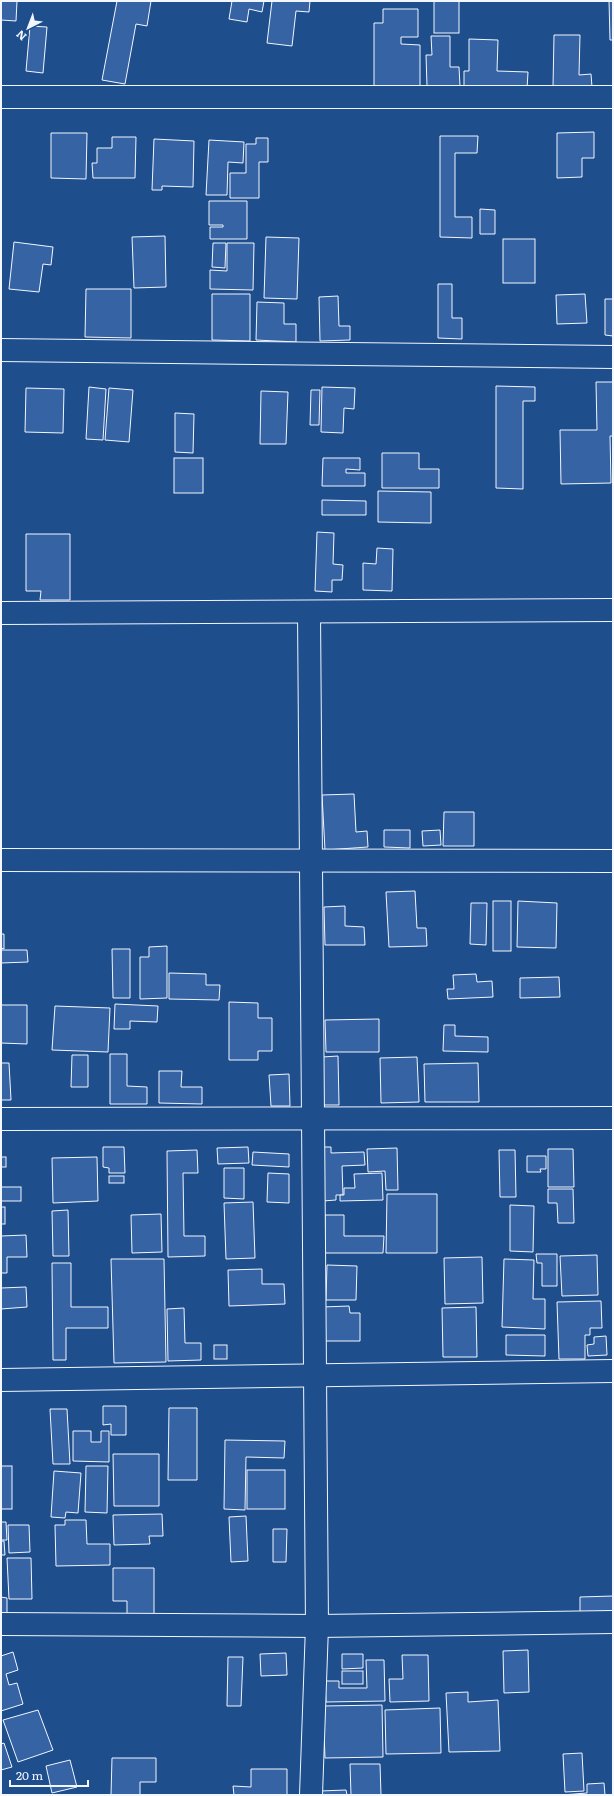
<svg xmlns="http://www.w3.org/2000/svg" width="614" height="1796" font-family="Literata,serif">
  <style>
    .building { fill: #3563a3; stroke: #f2f6ff }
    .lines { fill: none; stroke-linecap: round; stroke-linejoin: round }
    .minor-casing { stroke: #f2f6ff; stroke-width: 24 }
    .minor { stroke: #1f4e8c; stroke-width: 22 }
  </style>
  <rect width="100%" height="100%" fill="#1f4e8c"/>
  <!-- building -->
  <g class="building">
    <path d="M1 1H17L16 21 1 20Z"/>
    <path d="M117 1H151L147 26 136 24 125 84 102 80Z"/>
    <path d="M232 1H264L262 12 249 9 247 22 229 19Z"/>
    <path d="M272 1H310L309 12 296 11 292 46 267 43Z"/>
    <rect x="434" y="1" width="25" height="32"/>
    <path d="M609 1H613V40H610Z"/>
    <path d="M383 9H418V37H401V44L420 45V88L374 87V23H383Z"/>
    <path d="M30 26 47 27 43 73 26 71Z"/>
    <path d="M554 35H580L579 75 591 74 592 87H553Z"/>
    <path d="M431 36H450V67H459L460 86H427L426 55H432Z"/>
    <path d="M469 39 498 40 497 71 528 72 527 89 464 87V71H469Z"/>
    <path d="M594 132V158H582V177L557 178V133Z"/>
    <path d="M51 133H87L86 179 51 178Z"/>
    <path d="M440 136H478L477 153H455V217H472V238L440 237Z"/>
    <path d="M112 137H136L135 178H93L92 163H97V148H112Z"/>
    <path d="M256 138H268V162H259V198H230V173H246V144H256Z"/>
    <path d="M154 139 194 141 193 187 162 186V190H152Z"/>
    <path d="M209 140 244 142 243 163 228 162 227 195H206Z"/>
    <path d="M209 201H247V239H210V227H223V225H209Z"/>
    <path d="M480 209 495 210V234H480Z"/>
    <path d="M165 236 166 287 134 288 132 237Z"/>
    <path d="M266 237 299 238 297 299 264 298Z"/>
    <rect x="503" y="239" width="32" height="44"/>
    <path d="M14 242 53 247 51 265 43 264 39 292 9 289Z"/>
    <path d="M213 243H226L225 268 212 267Z"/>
    <path d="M227 243H254L253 290 210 289V270L227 271Z"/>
    <path d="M438 284H452V318H462V339L438 338Z"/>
    <path d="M86 289H131V338L85 337Z"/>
    <path d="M212 294H250V341L212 340Z"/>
    <path d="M585 294 587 323 557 324 556 295Z"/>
    <path d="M338 296 339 326H350V340L320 341 319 297Z"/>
    <path d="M605 299H613V336L605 335Z"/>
    <path d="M257 302 284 303V324H296V342L256 340Z"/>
    <path d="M596 382H613V436H610L611 483 561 484 560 430H597Z"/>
    <path d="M496 386 535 387V401H523V489L496 488Z"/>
    <path d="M89 387 106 389 103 440 86 439Z"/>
    <path d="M322 387 355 388 354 409 344 408 343 433 321 432Z"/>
    <path d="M26 388 64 389 63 433 25 432Z"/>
    <path d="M109 388 133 390 129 442 105 440Z"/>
    <path d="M311 390H320L319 425H310Z"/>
    <path d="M261 391 288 392 286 444H260Z"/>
    <path d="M175 413 194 414 193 453 175 452Z"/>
    <path d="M382 453H419V469H439V488H382Z"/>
    <rect x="174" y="458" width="29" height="35"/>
    <path d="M323 458H360V470L346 469V473H365V486H322Z"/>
    <path d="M378 491 431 492V523L378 522Z"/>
    <path d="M322 500 366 501V515H322Z"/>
    <path d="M317 532 334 533 333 564 343 565 342 580H332V592L315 591Z"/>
    <path d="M26 534H70V600H40L41 591H26Z"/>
    <path d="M377 548 393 549 392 591 363 590V563L376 564Z"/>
    <path d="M354 794 356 832 367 831 368 847 325 850 322 795Z"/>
    <path d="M444 812H474V846H443Z"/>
    <path d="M384 830H410V848L384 847Z"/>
    <path d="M440 830 441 845 423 846 422 831Z"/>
    <path d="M415 891 417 928H426L427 946 389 947 386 892Z"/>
    <rect x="493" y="901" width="18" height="50"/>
    <path d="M518 901 557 903 556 948 517 947Z"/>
    <path d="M471 903H487L486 945 470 944Z"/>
    <path d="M345 906V926L364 927 365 945H325L324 907Z"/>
    <path d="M1 934H4V949L1 948Z"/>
    <path d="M167 946V998L140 999V957H149V947Z"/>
    <path d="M112 949H130V998H113Z"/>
    <path d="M1 950H27L28 962 1 963Z"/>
    <path d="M169 973 206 974V985H220L219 1000 169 999Z"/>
    <path d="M476 974 477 982 492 981 493 997 448 999 447 989H454L453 975Z"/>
    <path d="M559 977 560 997 520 998V978Z"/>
    <path d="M229 1002 258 1003V1018H272V1051H258V1060H229Z"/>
    <path d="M115 1004 158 1006 157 1022 130 1021V1029H114Z"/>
    <path d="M1 1005H27V1044L1 1043Z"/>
    <path d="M55 1006 110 1008 108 1052 52 1050Z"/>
    <path d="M379 1019V1052H326L325 1020Z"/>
    <path d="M444 1025H455V1036L488 1037V1052L443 1051Z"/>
    <path d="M110 1054H127V1086L147 1087V1104H110Z"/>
    <path d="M72 1055H88V1087H71Z"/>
    <path d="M338 1056 339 1105H323L322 1057Z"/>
    <path d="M417 1057 419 1102 381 1103 380 1058Z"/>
    <path d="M1 1063H9L11 1100H1Z"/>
    <path d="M478 1063 479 1102H425L424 1064Z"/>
    <path d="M159 1071H182L181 1087H202V1104L159 1103Z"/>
    <path d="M289 1074 290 1106H271L269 1075Z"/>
    <path d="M103 1147H124L125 1173H109V1168L103 1167Z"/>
    <path d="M248 1147 249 1163 218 1164 217 1148Z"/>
    <path d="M321 1147H331V1153L364 1152 365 1165 342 1166 343 1195H336V1200L323 1201Z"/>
    <path d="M397 1148 398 1190H386L385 1171 368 1172 367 1149Z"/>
    <path d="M548 1149H573L574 1187H548Z"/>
    <path d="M197 1150 198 1173H183L184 1236H205V1256L168 1257 167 1151Z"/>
    <path d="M499 1150H515L516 1197H500Z"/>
    <path d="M253 1152 289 1154V1167L252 1165Z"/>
    <path d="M527 1156H546V1169H540L541 1172H527Z"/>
    <rect x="1" y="1157" width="5" height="10"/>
    <path d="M97 1157 98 1201 53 1203 52 1158Z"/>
    <path d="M224 1168H244V1199L224 1198Z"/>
    <path d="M268 1173 289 1174V1203L267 1202Z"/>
    <path d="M382 1173 383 1200 340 1201V1195H344V1188H355L354 1174Z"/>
    <rect x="109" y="1176" width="15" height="7"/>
    <rect x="1" y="1187" width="20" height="14"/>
    <path d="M548 1189H573L574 1223H558L557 1203H548Z"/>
    <path d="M387 1194H437V1253H386Z"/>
    <path d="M253 1202 255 1258 226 1259 224 1203Z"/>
    <path d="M510 1205 534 1206 533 1252 510 1251Z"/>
    <rect x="1" y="1207" width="4" height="17"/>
    <path d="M68 1210 69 1256H53L52 1211Z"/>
    <path d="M161 1214 162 1252 132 1253 131 1215Z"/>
    <path d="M325 1215H344V1236H384L383 1253H325Z"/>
    <path d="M26 1235 27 1257H7V1273H1V1236Z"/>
    <path d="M536 1254H557V1286H542V1263H537Z"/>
    <path d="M597 1255 598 1295 562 1296 560 1256Z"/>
    <path d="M482 1257 483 1303 445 1304 444 1258Z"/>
    <path d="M111 1259H164L166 1362 114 1363Z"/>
    <path d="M504 1259 534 1260 533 1299H545V1329L502 1327Z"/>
    <path d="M52 1263H71V1307H108V1328H66V1360H53Z"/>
    <path d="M327 1265 357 1266 356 1300H326Z"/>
    <path d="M262 1269V1284H284L285 1304 229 1306 228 1270Z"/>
    <path d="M26 1287 27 1307 1 1309V1288Z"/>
    <path d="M601 1301 602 1328H590V1335H585V1359H559L557 1302Z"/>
    <path d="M349 1306 350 1313H360V1341H322V1307Z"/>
    <path d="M476 1307 477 1357H443L442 1308Z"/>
    <path d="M184 1308 185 1343H201V1360L168 1361 167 1309Z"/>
    <path d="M506 1335H545V1356L506 1355Z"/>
    <path d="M606 1336 607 1355 588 1356 587 1345 594 1344V1337Z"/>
    <rect x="214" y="1345" width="13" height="14"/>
    <path d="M103 1406H126V1435H111V1424L103 1425Z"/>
    <path d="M169 1408H197V1480H168Z"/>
    <path d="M50 1409H67L70 1464H53Z"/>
    <path d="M73 1431H91V1442H101V1431H109V1462L73 1461Z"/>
    <path d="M225 1440 285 1441 284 1458 246 1457 245 1510 224 1509Z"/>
    <path d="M113 1454H159V1506H114Z"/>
    <rect x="1" y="1466" width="11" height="43"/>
    <path d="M86 1466H108L107 1513 85 1512Z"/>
    <rect x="247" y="1470" width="38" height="39"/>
    <path d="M54 1471 81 1473 78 1513 66 1512 65 1518 51 1517Z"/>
    <path d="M162 1514 163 1536H149L150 1544 114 1545 113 1515Z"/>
    <path d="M246 1516 248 1561 231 1562 229 1517Z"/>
    <path d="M65 1520H86L87 1544H110V1565L56 1566 55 1525H65Z"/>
    <path d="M1 1522H6L7 1540H1Z"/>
    <path d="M8 1525H29L30 1552 9 1553Z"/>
    <path d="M273 1529H287L286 1562H273Z"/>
    <path d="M1 1541H4L5 1555H1Z"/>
    <path d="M7 1558H31L32 1599H9Z"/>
    <path d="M113 1568H154V1619H127V1601H113Z"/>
    <path d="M613 1596V1611L580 1612V1597Z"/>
    <path d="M1 1597 7 1598V1617H1Z"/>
    <path d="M528 1650 529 1692 504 1693 503 1651Z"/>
    <path d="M13 1652 18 1670 6 1674 9 1685 17 1683 23 1704 1 1711V1656Z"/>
    <path d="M286 1653 287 1675 261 1676 260 1654Z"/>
    <path d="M342 1654H363V1668L342 1669Z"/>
    <path d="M402 1655H428L429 1701 390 1702 389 1679H403Z"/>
    <path d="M228 1657H243L241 1706H227Z"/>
    <path d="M366 1660H384L385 1701 326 1702 325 1681H339V1688H367Z"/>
    <rect x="342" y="1671" width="21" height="13"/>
    <path d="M468 1692V1702L498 1700 500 1751 449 1752 446 1693Z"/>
    <path d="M382 1705 383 1757 325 1758 323 1706Z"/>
    <path d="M440 1708 441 1753 386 1754 385 1710Z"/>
    <path d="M38 1710 53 1750 18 1762 3 1720Z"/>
    <path d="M4 1743 12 1767 1 1770V1744Z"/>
    <path d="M582 1753 584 1791 565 1792 563 1754Z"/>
    <path d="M112 1758H156V1782H140V1795H111Z"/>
    <path d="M70 1760 77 1787 52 1793 46 1766Z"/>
    <path d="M350 1764H380L381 1795H351Z"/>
    <path d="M251 1769H287V1795H234L233 1786 251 1787Z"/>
    <path d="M604 1783 605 1795H562L587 1793V1784Z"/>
    <path d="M346 1790 347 1795H320V1791Z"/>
  </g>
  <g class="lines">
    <!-- minor casing -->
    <g class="minor-casing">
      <g id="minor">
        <path d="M1 97H613"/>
        <path d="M1 350 613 357"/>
        <path d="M309 612 317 1626 311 1795"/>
        <path d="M1 613 613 610"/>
        <path d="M1 860 613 861"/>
        <path d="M1 1119 613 1118"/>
        <path d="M1 1380 613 1371"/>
        <path d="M1 1624 317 1626 613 1622"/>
      </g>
    </g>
    <!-- minor -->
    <use href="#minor" class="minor"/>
  </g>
  <!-- border -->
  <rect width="614" height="1796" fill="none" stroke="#f2f6ff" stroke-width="4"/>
  <!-- north arrow -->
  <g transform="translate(28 28) rotate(222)" stroke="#1f4e8c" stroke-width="3" paint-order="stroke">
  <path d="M0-3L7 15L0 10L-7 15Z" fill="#f2f6ff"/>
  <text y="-6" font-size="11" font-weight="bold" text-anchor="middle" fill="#f2f6ff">N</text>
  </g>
  <!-- scale -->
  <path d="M10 1780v6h78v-6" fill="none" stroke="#f2f6ff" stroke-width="2"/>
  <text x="16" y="1780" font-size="12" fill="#f2f6ff" stroke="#1f4e8c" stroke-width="3" paint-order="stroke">20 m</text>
</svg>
